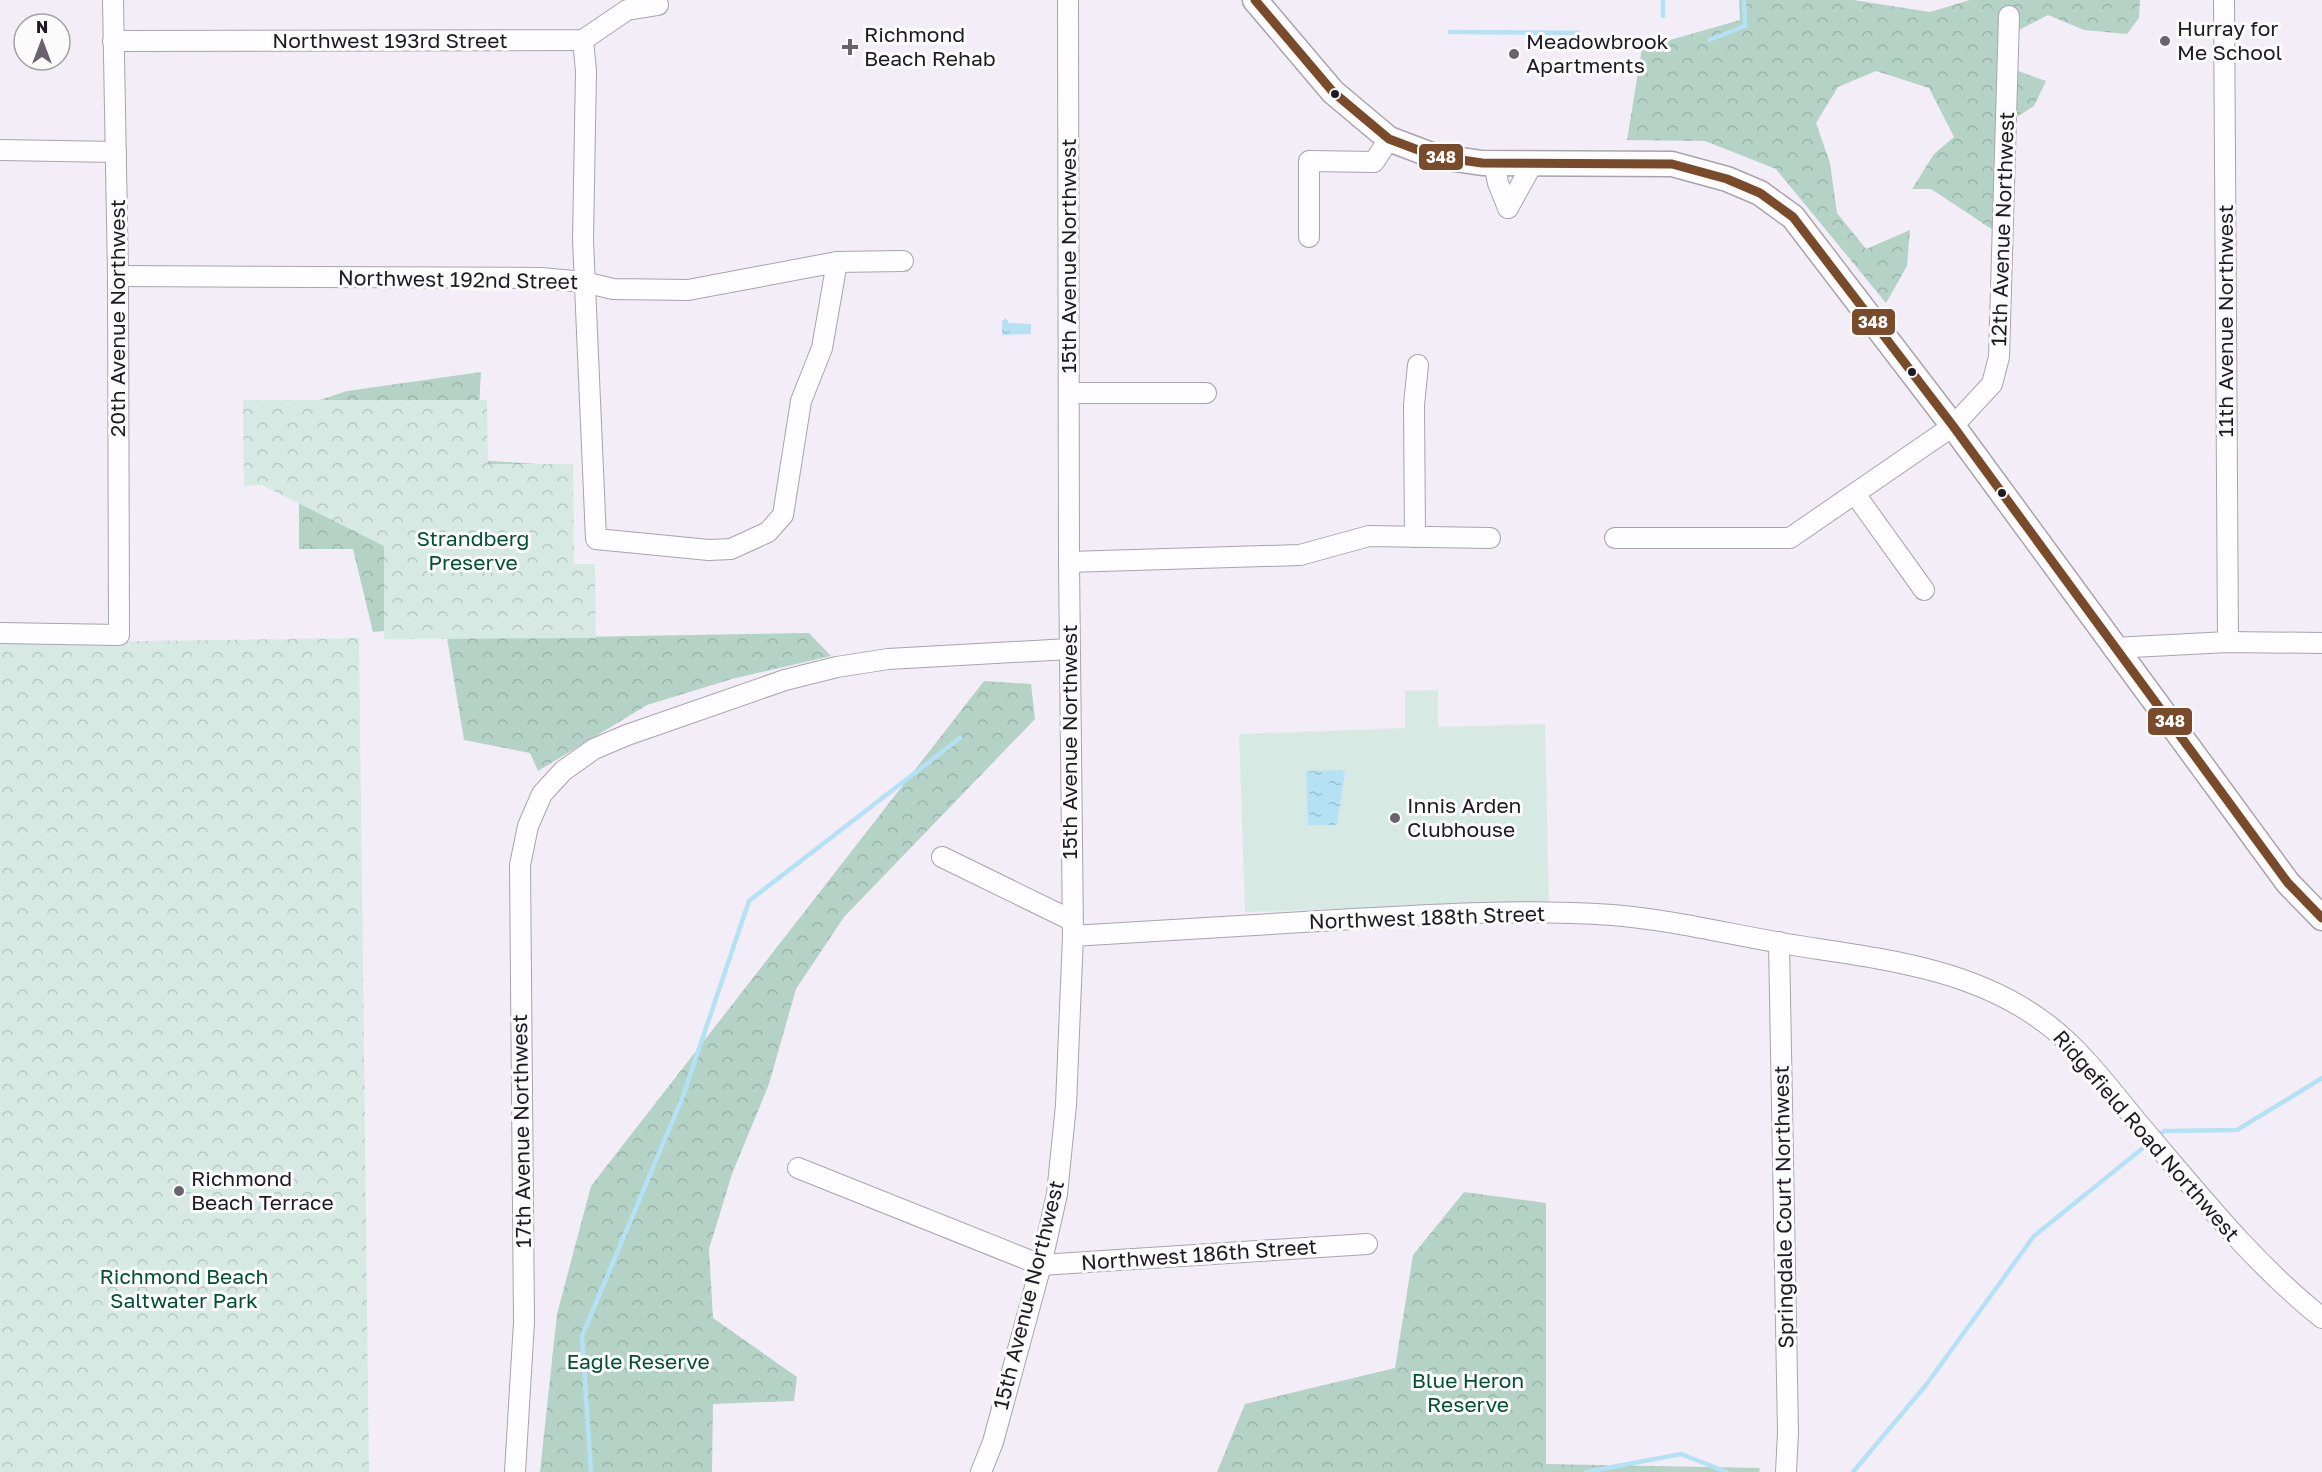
<svg xmlns="http://www.w3.org/2000/svg" width="2322" height="1472" font-family="'Golos Text',sans-serif">
  <style>
    .forest { fill: url(#forest-crowns) }
    .park { fill: url(#park-crowns) }
    .garden { fill: #d6eae3 }
    .water { fill: url(#water-ripples) }
    .lines { fill: none; stroke-linecap: round; stroke-linejoin: round }
    .stream { stroke: #b4e1f4; stroke-width: 4.5 }
    .minor-casing { stroke: #a9a3ae; stroke-width: 22 }
    .major-casing { stroke: #a9a3ae; stroke-width: 27 }
    .minor { stroke: #fdfcfe; stroke-width: 20 }
    .major { stroke: #fdfcfe; stroke-width: 24 }
    .bus-1-casing { stroke: #fbfbfb; stroke-width: 14 }
    .bus-1 { stroke: #7a4b2a; stroke-width: 9 }
    .poi-dot { fill: #69636e; stroke: #fbfbfb; stroke-width: 2 }
    .bus-dot { fill: #1f1924; stroke: #fbfbfb; stroke-width: 2 }
    .labels { text-anchor: middle; stroke-width: 6; stroke-linejoin: round; paint-order: stroke }
    .poi-label { font-size: 21px; fill: #1f1924; stroke: #fbfbfb; text-anchor: start }
    .street-label { font-size: 21px; fill: #1f1924; stroke: #fbfbfb }
    .park-label { font-size: 21px; fill: #024f33; stroke: #fbfbfb }
    .line-badge { stroke: #fbfbfb; stroke-width: 2 }
    .badge-label { font-size: 16px; text-anchor: middle; font-weight: bold; fill: #fff }
  </style>
  <defs>
    <pattern id="forest-crowns" width="20" height="18" patternUnits="userSpaceOnUse" patternTransform="scale(1.5)"><rect width="20" height="18" fill="#b5d2c6"/><path d="M2 6a3 3 0 1 1 6 0M12 15a3 3 0 1 1 6 0" fill="none" stroke="#9bb4aa"/></pattern>
    <pattern id="park-crowns" width="20" height="18" patternUnits="userSpaceOnUse" patternTransform="scale(1.5)"><rect width="20" height="18" fill="#d6eae3"/><path d="M2 6a3 3 0 1 1 6 0M12 15a3 3 0 1 1 6 0" fill="none" stroke="#b7c8c3"/></pattern>
    <pattern id="water-ripples" width="26" height="14" patternUnits="userSpaceOnUse" patternTransform="scale(1.5)"><rect width="26" height="14" fill="#b4e1f4"/><path d="M2 4q2-2 4 0t4 0M15 11q2-2 4 0t4 0" fill="none" stroke="#9ac0d1"/></pattern>
  </defs>
  <rect width="100%" height="100%" fill="#f3edf8"/>
  <!-- forest -->
  <g class="forest">
    <path d="M1739 0H1853L1930 12 1970 0H2140L2139 18 2127 34 2084 30 2048 15 2000 40 2002 65 2046 81 2034 106 2001 127 1996 232 1931 189H1912L1934 154 1954 137 1929 88 1876 71 1838 87 1816 123 1830 163 1837 213 1866 249 1910 230 1907 266 1886 303 1776 169 1705 141 1627 140 1642 48 1740 20Z"/>
    <path d="M481 372 476 460 553 465 575 637 809 633 831 656 732 679 647 705 538 771 530 753 464 740 445 626 373 632 353 549H299V407L347 391Z"/>
    <path d="M984 681 1031 684 1035 719 844 917 796 989 769 1084 732 1174 709 1249 713 1318 797 1377 794 1401 713 1404 712 1472H540L557 1314 591 1186Z"/>
    <path d="M1464 1192 1546 1203V1464L1760 1468 1759 1472H1217L1245 1404 1395 1368 1413 1255Z"/>
  </g>
  <!-- park -->
  <g class="park">
    <path d="M243 400H487L488 464H573L574 564H595L596 638 384 639V546L262 485 244 486Z"/>
    <path d="M359 638 369 1472H0V643Z"/>
  </g>
  <!-- garden -->
  <path class="garden" d="M1438 690V727L1545 724 1549 903 1245 912 1239 734 1405 728V691Z"/>
  <!-- water -->
  <g class="water">
    <path d="M1006 318 1009 323 1031 324V334L1002 335V321Z"/>
    <path d="M1342 770 1345 773 1337 825H1308L1306 771Z"/>
  </g>
  <g class="lines">
    <!-- stream -->
    <g class="stream">
      <path d="M1663 16V0"/>
      <path d="M1450 32 1579 33"/>
      <path d="M1709 40 1745 26 1744 0"/>
      <path d="M2156 1138 2164 1131 2237 1130 2322 1078"/>
      <path d="M591 1472 582 1336 683 1096 749 901 960 738"/>
      <path d="M1586 1472 1681 1454 1727 1472"/>
      <path d="M1853 1472 1926 1385 2034 1236 2149 1143"/>
    </g>
    <!-- minor casing -->
    <g class="minor-casing">
      <g id="minor">
        <path d="M2224 0 2228 642"/>
        <path d="M583 40 586 71 583 240 596 539 709 550 731 549 768 532 783 515 801 401 822 348 837 262"/>
        <path d="M113 41 583 40 627 10 658 5"/>
        <path d="M0 150 116 152"/>
        <path d="M1494 163 1498 183 1508 208"/>
        <path d="M1508 208 1533 163"/>
        <path d="M1309 237V161L1374 162 1389 139"/>
        <path d="M118 276 541 278 584 282 613 289 688 290 837 262 903 261"/>
        <path d="M1069 393H1206"/>
        <path d="M1855 494 1924 590"/>
        <path d="M1415 537 1414 405 1418 365"/>
        <path d="M1615 538H1790L1953 426 1992 384 1999 357 2009 16"/>
        <path d="M1069 562 1300 555 1369 536 1490 538"/>
        <path d="M0 633 119 635 118 276 113 0"/>
        <path d="M2113 648 2228 642 2322 643"/>
        <path d="M942 857 1071 920"/>
        <path d="M1073 936C1166 930 1259 925 1353 919 1439 914 1526 909 1612 915 1675 920 1736 936 1799 946 1884 959 1973 969 2044 1022 2081 1049 2110 1089 2139 1124 2197 1192 2252 1262 2322 1318"/>
        <path d="M1779 942 1788 1433 1786 1472"/>
        <path d="M798 1168 1041 1265 1367 1244"/>
        <path d="M515 1472 524 1322 520 865 528 826 542 794 563 771 594 749 627 735 785 680 837 667 888 659 1069 649"/>
        <path d="M981 1472 993 1442 1041 1265 1057 1194 1066 1105 1073 936 1069 562 1068 0"/>
      </g>
    </g>
    <!-- major casing -->
    <g class="major-casing">
      <path id="major" d="M1255 0 1333 92 1389 139 1434 156 1482 163 1672 164 1727 179 1760 193 1793 217 1953 426 2288 883 2322 918"/>
    </g>
    <!-- minor -->
    <use href="#minor" class="minor"/>
    <!-- major -->
    <use href="#major" class="major"/>
    <!-- bus-1 casing -->
    <g class="bus-1-casing">
      <path id="bus-1" d="M1255 0 1333 92 1389 139 1434 156 1482 163 1672 164 1727 179 1760 193 1793 217 1953 426 2288 883 2322 918"/>
    </g>
    <!-- bus-1 -->
    <use href="#bus-1" class="bus-1"/>
  </g>
  <!-- markers -->
  <g class="poi-dot">
    <circle cx="2165" cy="41" r="6"/>
    <path d="M847 38h6v6h6v6h-6v6h-6v-6h-6v-6h6z"/>
    <circle cx="1514" cy="54" r="6"/>
    <circle cx="1395" cy="818" r="6"/>
    <circle cx="179" cy="1191" r="6"/>
  </g>
  <g class="bus-dot">
    <circle cx="1335" cy="94" r="5"/>
    <circle cx="1912" cy="372" r="5"/>
    <circle cx="2002" cy="493" r="5"/>
  </g>
  <g class="labels">
    <!-- poi labels -->
    <g class="poi-label">
      <text x="2177" y="36">Hurray for<tspan x="2177" dy="24">Me School</tspan></text>
      <text x="864" y="42">Richmond<tspan x="864" dy="24">Beach Rehab</tspan></text>
      <text x="1526" y="49">Meadowbrook<tspan x="1526" dy="24">Apartments</tspan></text>
      <text x="1407" y="813">Innis Arden<tspan x="1407" dy="24">Clubhouse</tspan></text>
      <text x="191" y="1186">Richmond<tspan x="191" dy="24">Beach Terrace</tspan></text>
    </g>
    <!-- street labels -->
    <g class="street-label">
      <text x="390" y="48">Northwest 193rd Street</text>
      <text transform="translate(2003 229) rotate(-88)" y="7">12th Avenue Northwest</text>
      <text transform="translate(1069 256) rotate(-90)" y="7">15th Avenue Northwest</text>
      <text transform="translate(458 280) rotate(1)" y="7">Northwest 192nd Street</text>
      <text transform="translate(118 318) rotate(-90)" y="7">20th Avenue Northwest</text>
      <text transform="translate(2226 321) rotate(-90)" y="7">11th Avenue Northwest</text>
      <text transform="translate(1070 742) rotate(-90)" y="7">15th Avenue Northwest</text>
      <text transform="translate(1427 918) rotate(-2)" y="7">Northwest 188th Street</text>
      <text transform="translate(522 1131) rotate(-91)" y="7">17th Avenue Northwest</text>
      <text transform="translate(2146 1136) rotate(49)" y="7">Ridgefield Road Northwest</text>
      <text transform="translate(1784 1207) rotate(-91)" y="7">Springdale Court Northwest</text>
      <text transform="translate(1199 1255) rotate(-4)" y="7">Northwest 186th Street</text>
      <text transform="translate(1029 1295) rotate(-76)" y="7">15th Avenue Northwest</text>
    </g>
    <!-- park labels -->
    <g class="park-label">
      <text x="473" y="546">Strandberg<tspan x="473" dy="24">Preserve</tspan></text>
      <text x="184" y="1284">Richmond Beach<tspan x="184" dy="24">Saltwater Park</tspan></text>
      <text x="638" y="1369">Eagle Reserve</text>
      <text x="1468" y="1388">Blue Heron<tspan x="1468" dy="24">Reserve</tspan></text>
    </g>
  </g>
  <g class="line-badge">
    <rect x="1418" y="143" width="46" height="28" rx="6" fill="#7a4b2a"/>
    <rect x="1851" y="308" width="45" height="28" rx="6" fill="#7a4b2a"/>
    <rect x="2147" y="707" width="46" height="29" rx="6" fill="#7a4b2a"/>
  </g>
  <g class="badge-label">
    <text x="1441" y="163">348</text>
    <text x="1873" y="328">348</text>
    <text x="2170" y="727">348</text>
  </g>
  <!-- north arrow -->
  <g transform="translate(42 42)"><circle r="28" fill="#fbfbfb" stroke="#a3a1a5" stroke-width="1.5"/>
  <path d="M0-4.5L10 22L0 15L-10 22Z" fill="#69636e"/>
  <text y="-9" font-size="16" font-weight="bold" text-anchor="middle" fill="#1f1924">N</text>
  </g>
</svg>
